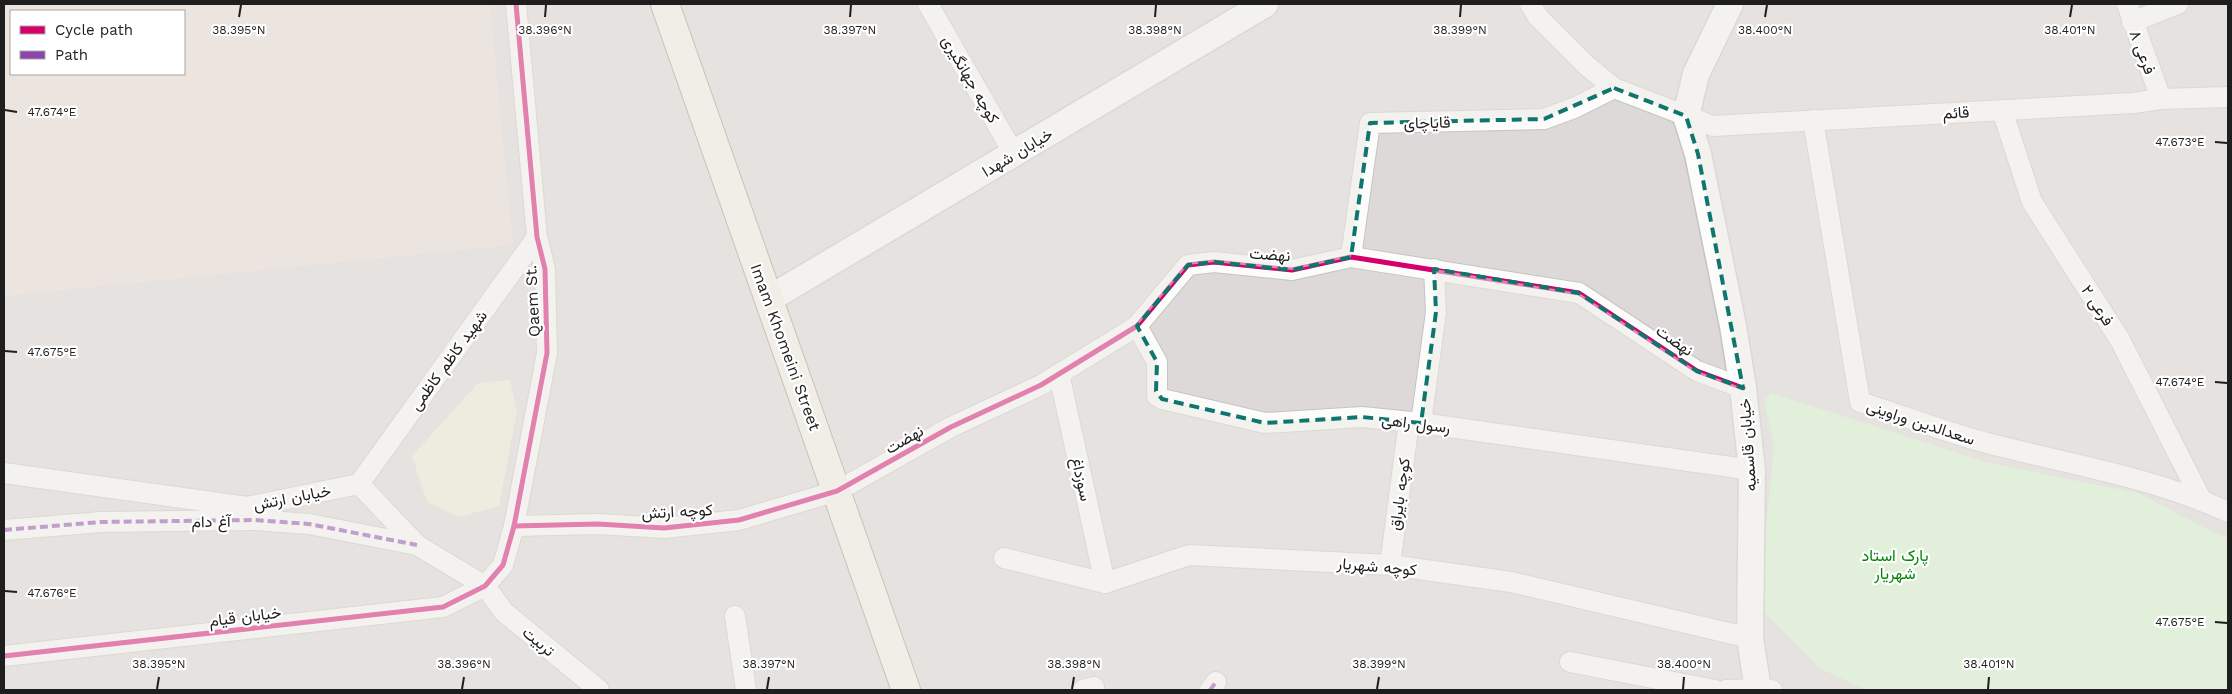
<svg xmlns="http://www.w3.org/2000/svg" width="2232" height="694" font-family="'Work Sans',Vazirmatn,sans-serif">
  <style>
    .residential { fill: #dcd9d8; fill-rule: evenodd }
    .religious { fill: #dbdad8 }
    .military { fill: #ecddd8; fill-rule: evenodd }
    .farmland { fill: #efedd8 }
    .park { fill: #d2f5ce }
    .lines { fill: none; stroke-linecap: round; stroke-linejoin: round }
    .minor-casing { stroke: #c5c4c2; stroke-width: 22 }
    .tertiary-casing { stroke: #c5c4c2; stroke-width: 29 }
    .secondary-casing { stroke: #97967d; stroke-width: 30 }
    .minor { stroke: #fcfcfb; stroke-width: 20 }
    .tertiary { stroke: #fcfcfb; stroke-width: 26 }
    .secondary { stroke: #f4f3e9; stroke-width: 28 }
    .quiet { stroke: #8e44ad; stroke-width: 4; stroke-dasharray: 8 4; stroke-linecap: butt }
    .cycleway-casing { stroke: #fff; stroke-width: 8 }
    .cycleway { stroke: #d6006c; stroke-width: 5 }
    .marked { fill: none; stroke: #0f766e; stroke-width: 4; stroke-dasharray: 10 6; stroke-linejoin: round }
    .ticks { fill: none; stroke: #1e1e1e; stroke-width: 2 }
    .labels { text-anchor: middle; stroke-width: 4.5; stroke-linejoin: round; paint-order: stroke }
    .street-label { font-size: 16px; fill: #1e1e1e; stroke: #fff }
    .park-label { font-size: 16px; fill: #028601; stroke: #fff }
    .ticks-label { font-size: 12px; text-anchor: middle; fill: #1e1e1e; stroke: #fff; stroke-width: 4.5; stroke-linejoin: round; paint-order: stroke }
  </style>
  <rect width="100%" height="100%" fill="#edeae6"/>
  <!-- residential -->
  <path class="residential" d="M4 4H2228V690H4ZM11 11H184V74H11Z"/>
  <!-- religious -->
  <path class="religious" d="M690 253 700 281 680 284 682 299 631 300 626 324 565 319 559 259Z"/>
  <!-- military -->
  <path class="military" d="M4 4H490L513 245 4 296ZM11 11H184V74H11Z"/>
  <!-- farmland -->
  <path class="farmland" d="M510 380 517 412 499 506 459 517 427 502 412 456 478 383Z"/>
  <!-- park -->
  <path class="park" d="M1772 393 1986 462 2138 493 2215 533 2228 538V690H1866L1821 669 1765 613 1762 568 1774 447 1764 399Z"/>
  <g class="lines">
    <!-- minor casing -->
    <g class="minor-casing">
      <g id="minor">
        <path d="M928 4 1014 154"/>
        <path d="M1530 4 1538 17 1586 65 1614 88 1713 126 2133 103 2161 99 2228 97"/>
        <path d="M2127 4 2161 99"/>
        <path d="M2132 22 2178 4"/>
        <path d="M2002 110 2032 202 2120 340 2201 499"/>
        <path d="M1813 120 1860 402C1902 415 1944 432 1987 443 2068 464 2152 477 2228 512"/>
        <path d="M1351 257 1370 123 1544 119 1574 108 1614 88"/>
        <path d="M1137 326 1157 362V396L1162 399 1265 423 1362 417 1421 423 1752 470"/>
        <path d="M1059 374 1105 583"/>
        <path d="M1421 423 1436 312 1434 269"/>
        <path d="M4 473 247 507 359 484"/>
        <path d="M359 484 417 545 485 586 504 612 599 690"/>
        <path d="M359 484 537 237"/>
        <path d="M514 526 598 524 664 528 739 520 837 491 951 427 1041 385 1137 326 1188 265 1214 262 1292 270 1351 257 1579 293 1697 371 1743 388"/>
        <path d="M4 530 101 522 255 520 309 524 417 545"/>
        <path d="M1004 558 1105 583 1189 555 1390 565 1511 582 1750 638"/>
        <path d="M1390 565 1409 422"/>
        <path d="M735 616 746 690"/>
        <path d="M4 656 443 607 485 586 503 565 514 526 547 353 545 269 537 237 516 4"/>
        <path d="M1570 662 1715 690"/>
        <path d="M1083 690 1094 687"/>
        <path d="M1210 690 1216 682"/>
        <path d="M1726 690 1758 689 1772 690"/>
      </g>
    </g>
    <!-- tertiary casing -->
    <g class="tertiary-casing">
      <g id="tertiary">
        <path d="M1730 4 1696 74 1686 116 1698 154 1733 326 1743 388 1752 470 1750 638 1758 690"/>
        <path d="M769 299 1265 4"/>
      </g>
    </g>
    <!-- secondary casing -->
    <g class="secondary-casing">
      <path id="secondary" d="M665 4 906 690"/>
    </g>
    <!-- minor -->
    <use href="#minor" class="minor"/>
    <!-- tertiary -->
    <use href="#tertiary" class="tertiary"/>
    <!-- secondary -->
    <use href="#secondary" class="secondary"/>
    <!-- quiet -->
    <g class="quiet">
      <path d="M4 530 101 522 255 520 309 524 417 545"/>
      <path d="M1210 690 1216 682"/>
    </g>
    <!-- cycleway casing -->
    <g class="cycleway-casing">
      <g id="cycleway">
        <path d="M514 526 598 524 664 528 739 520 837 491 951 427 1041 385 1137 326 1188 265 1214 262 1292 270 1351 257 1579 293 1697 371 1743 388"/>
        <path d="M4 656 443 607 485 586 503 565 514 526 547 353 545 269 537 237 516 4"/>
      </g>
    </g>
    <!-- cycleway -->
    <use href="#cycleway" class="cycleway"/>
  </g>
  <!-- marked area -->
  <path d="M0 0H2232V694H0ZM1614 88 1686 116 1698 154 1743 388 1697 371 1579 293 1434 269 1436 312 1421 423 1362 417 1265 423 1162 399 1156 391 1157 362 1137 326 1188 265 1214 262 1292 270 1351 257 1370 123 1544 119Z" fill="#edeae6" fill-opacity=".55" fill-rule="evenodd"/>
  <path class="marked" d="M1614 88 1686 116 1698 154 1743 388 1697 371 1579 293 1434 269 1436 312 1421 423 1362 417 1265 423 1162 399 1156 391 1157 362 1137 326 1188 265 1214 262 1292 270 1351 257 1370 123 1544 119Z"/>
  <!-- ticks -->
  <path class="ticks" d="M239 17 241 5M545 17 546 5M850 17 851 5M1155 17 1156 5M1460 17 1461 5M1765 17 1767 5M2070 17 2072 5M5 110 17 112M2215 142 2227 143M5 351 17 352M2215 382 2227 383M5 591 17 592M2215 622 2227 623M157 689 159 677M462 689 464 677M767 689 769 677M1072 689 1074 677M1377 689 1379 677M1683 689 1684 677M1988 689 1989 677"/>
  <g class="labels">
    <!-- street labels -->
    <g class="street-label">
      <text transform="translate(2143 52) rotate(69)" y="6">فرعی ۸</text>
      <text transform="translate(971 79) rotate(60)" y="6">کوچه جهانگیری</text>
      <text transform="translate(1956 112) rotate(-3)" y="6">قائم</text>
      <text transform="translate(1427 122) rotate(-1)" y="6">قایاچای</text>
      <text transform="translate(1017 152) rotate(-31)" y="6">خیابان شهدا</text>
      <text transform="translate(1270 254) rotate(4)" y="6">نهضت</text>
      <text transform="translate(532 301) rotate(-93)" y="6">Qaem St.</text>
      <text transform="translate(2098 305) rotate(57)" y="6">فرعی ۲</text>
      <text transform="translate(1675 340) rotate(35)" y="6">نهضت</text>
      <text transform="translate(786 347) rotate(70)" y="6">Imam Khomeini Street</text>
      <text transform="translate(448 360) rotate(-54)" y="6">شهید کاظم کاظمی</text>
      <text transform="translate(1921 422) rotate(18)" y="6">سعدالدین وراوینی</text>
      <text transform="translate(1416 423) rotate(7)" y="6">رسول راهی</text>
      <text transform="translate(904 439) rotate(-30)" y="6">نهضت</text>
      <text transform="translate(1747 445) rotate(-94)" y="6">خیابان قاسمیه</text>
      <text transform="translate(1082 479) rotate(77)" y="6">سوزداغ</text>
      <text transform="translate(1399 494) rotate(-82)" y="6">کوچه بایراق</text>
      <text transform="translate(292 497) rotate(-11)" y="6">خیابان ارتش</text>
      <text transform="translate(677 511) rotate(-3)" y="6">کوچه ارتش</text>
      <text transform="translate(211 521) rotate(-1)" y="6">آغ دام</text>
      <text transform="translate(1377 566) rotate(5)" y="6">کوچه شهریار</text>
      <text transform="translate(245 616) rotate(-7)" y="6">خیابان قیام</text>
      <text transform="translate(539 641) rotate(40)" y="6">تربیت</text>
    </g>
    <!-- park labels -->
    <g class="park-label">
      <text x="1895" y="561">پارک استاد<tspan x="1895" dy="18">شهریار</tspan></text>
    </g>
  </g>
  <g class="ticks-label">
    <text x="239" y="34">38.395°N</text>
    <text x="545" y="34">38.396°N</text>
    <text x="850" y="34">38.397°N</text>
    <text x="1155" y="34">38.398°N</text>
    <text x="1460" y="34">38.399°N</text>
    <text x="1765" y="34">38.400°N</text>
    <text x="2070" y="34">38.401°N</text>
    <text x="52" y="116">47.674°E</text>
    <text x="2180" y="146">47.673°E</text>
    <text x="52" y="356">47.675°E</text>
    <text x="2180" y="386">47.674°E</text>
    <text x="52" y="597">47.676°E</text>
    <text x="2180" y="626">47.675°E</text>
    <text x="159" y="668">38.395°N</text>
    <text x="464" y="668">38.396°N</text>
    <text x="769" y="668">38.397°N</text>
    <text x="1074" y="668">38.398°N</text>
    <text x="1379" y="668">38.399°N</text>
    <text x="1684" y="668">38.400°N</text>
    <text x="1989" y="668">38.401°N</text>
  </g>
  <!-- border -->
  <rect width="2232" height="694" fill="none" stroke="#1e1e1e" stroke-width="10"/>
  <!-- legend -->
  <rect x="10" y="10" width="175" height="65" fill="#ffffff" stroke="#a5a5a5"/>
  <rect x="20" y="26" width="25" height="8" fill="#d6006c" stroke="#a5a5a5"/>
  <text x="55" y="35" font-size="15" fill="#1e1e1e">Cycle path</text>
  <rect x="20" y="51" width="25" height="8" fill="#8e44ad" stroke="#a5a5a5"/>
  <text x="55" y="60" font-size="15" fill="#1e1e1e">Path</text>
</svg>
